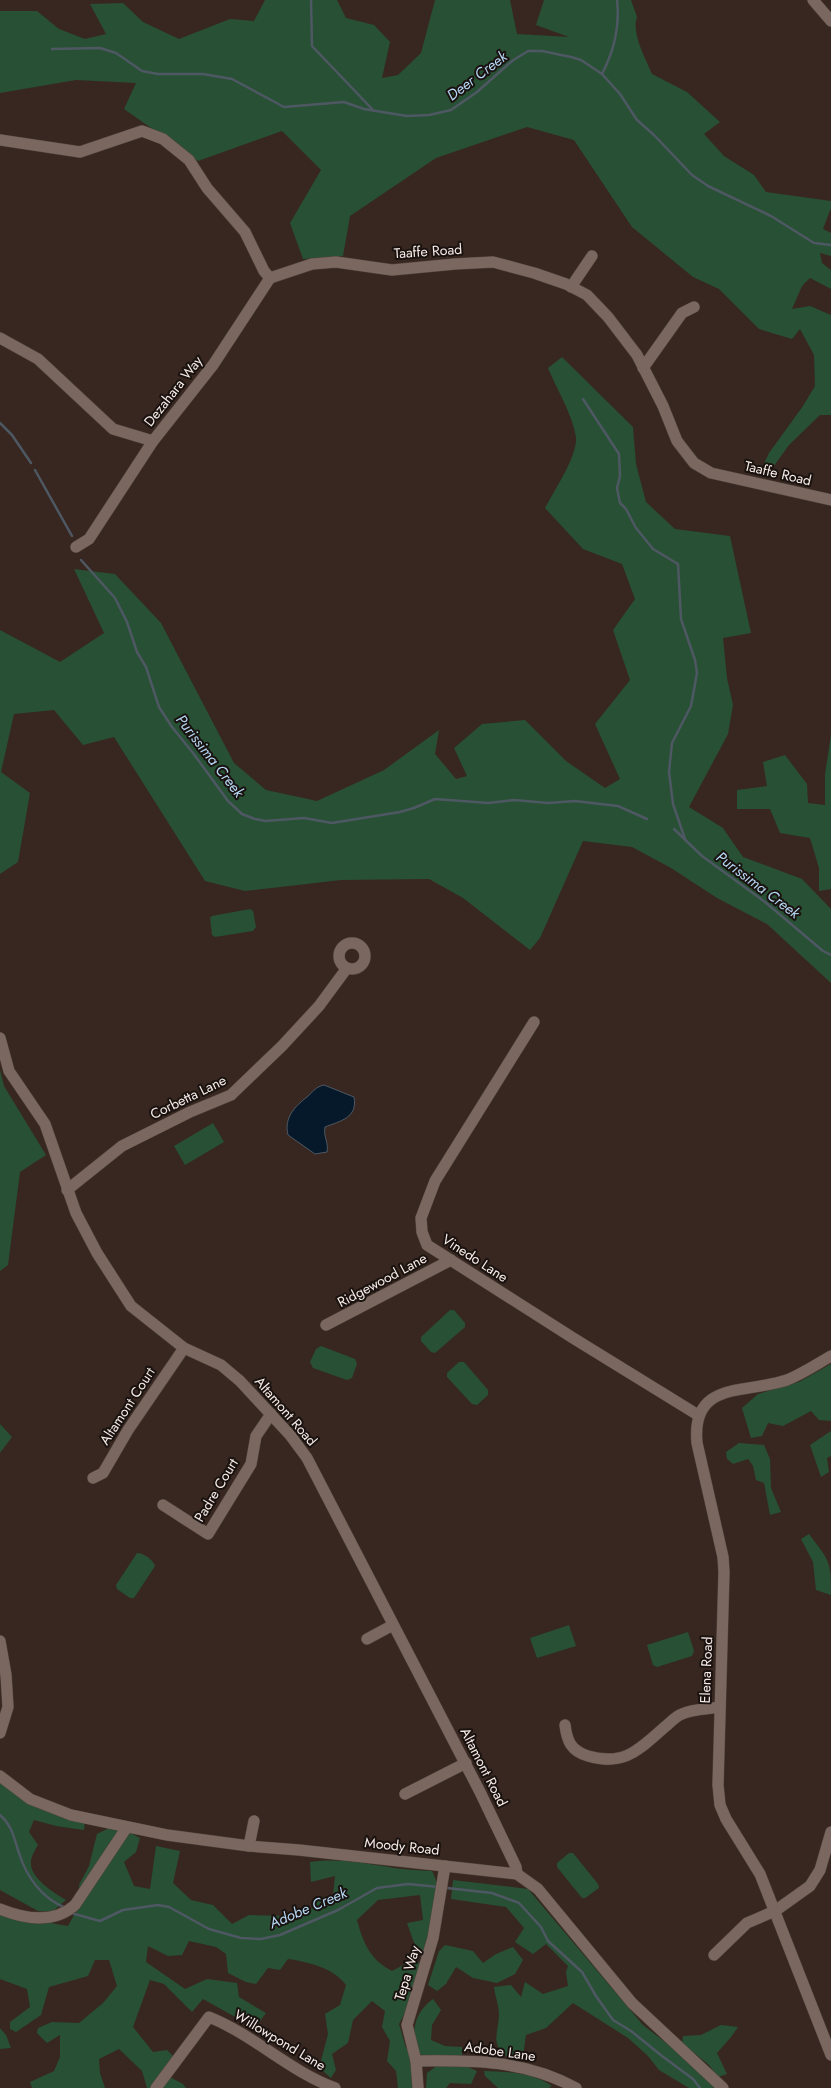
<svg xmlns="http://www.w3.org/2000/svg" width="831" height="2088" font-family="Jost,sans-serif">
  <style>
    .green { fill: #285034 }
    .water { fill: #05192a; stroke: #4e5863 }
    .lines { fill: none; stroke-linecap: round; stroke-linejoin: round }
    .stream { stroke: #4e5863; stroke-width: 2.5 }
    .minor-casing { stroke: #52453f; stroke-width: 12 }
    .minor { stroke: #7a6860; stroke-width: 11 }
    .labels { text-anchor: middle; stroke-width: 4; stroke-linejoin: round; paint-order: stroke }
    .street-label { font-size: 14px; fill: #f7ece8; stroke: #19120f }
    .water-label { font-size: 15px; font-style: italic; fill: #b5d6f4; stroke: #19120f }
  </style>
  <rect width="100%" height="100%" fill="#372720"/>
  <!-- green -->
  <g class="green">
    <path d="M265 0H337L346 18 374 25 390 42 382 78 398 75 421 53 435 0H510L517 34 569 37 536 25 544 0H631L637 17C631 33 646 59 652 74L687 92 720 122 704 134 724 156 754 175 766 192 831 201V208L823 229 831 233V256L820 253 822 263 831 270V289L810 278 802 286 792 309 810 306 831 315V415H820L789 445 769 473 760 472 769 453 803 406 815 386 814 355 800 329 792 339 759 329 719 289 693 277 632 227 574 140 527 127 436 158 350 216 343 256 303 259 290 223 321 170 282 131 198 161 124 109 136 83 76 80 0 93V11H37L59 29 85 39 106 34 90 4 123 3 143 22 179 39 230 19 254 21Z"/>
    <path d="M562 357 633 427 636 464 646 502 675 529 730 536 751 633 723 638 727 678 733 705 728 734 689 807 723 828 743 857 802 879 831 909V983L767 924 717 898 671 868 632 847 583 841 540 938 530 950 463 898 429 879 341 880 245 891 205 881 114 737 83 745 54 710 14 714 1 772 30 793 18 862 0 874V630L60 662 104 633 74 569 115 574 161 623 234 763 266 790 317 801 384 770 439 730 435 754 456 779 467 776 454 748 482 724 525 720 566 761 605 788 620 779 595 724 630 680 613 630 635 599 622 564 583 549 545 508C554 491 578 455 576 437 572 413 557 390 548 368Z"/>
    <path d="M831 735V889L819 891V868L810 838 780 833 770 809H737V790L767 786 763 762 785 755 807 784 808 803 825 805V774Z"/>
    <path d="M250 909 253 911 256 927 253 931 215 937 212 935 210 918 212 916Z"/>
    <path d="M0 1070 4 1086 46 1155 20 1172 8 1265 0 1271Z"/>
    <path d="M213 1123 224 1142 185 1165 174 1146Z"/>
    <path d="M450 1310H454L465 1323V1327L435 1353 431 1352 421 1341V1337Z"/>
    <path d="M321 1346 355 1359 357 1364 352 1378 347 1380 313 1368 310 1362 316 1349Z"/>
    <path d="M459 1362H464L488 1390V1395L477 1405 472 1404 447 1377V1373Z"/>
    <path d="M831 1364V1421L819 1420 811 1411 783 1426 768 1423 762 1436 751 1438 742 1408 758 1394 799 1382Z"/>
    <path d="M0 1424 12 1437 0 1453Z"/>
    <path d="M831 1431V1456L827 1458 829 1472 821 1477 810 1445Z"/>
    <path d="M739 1443 764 1445 770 1459 771 1488 781 1512 770 1515 764 1483 756 1480 753 1466 748 1459 733 1464 727 1459 726 1452Z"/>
    <path d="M809 1534C830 1562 831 1560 831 1595L816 1590 813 1562 801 1539Z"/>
    <path d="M137 1553C144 1553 153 1560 155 1566L134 1598H130L117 1589 116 1585Z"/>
    <path d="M569 1625 576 1646 537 1658 530 1638Z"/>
    <path d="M688 1632 694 1651 692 1656 657 1667 653 1665 647 1645Z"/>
    <path d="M0 1780 85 1821 84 1830 56 1826 34 1820 29 1832 38 1845C35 1850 32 1855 31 1860 28 1877 54 1893 66 1900L52 1912 38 1911 0 1890Z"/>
    <path d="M115 1825 140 1838 136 1852 124 1862 134 1886 150 1889 156 1846 180 1851 173 1883 191 1900 213 1905 232 1924 249 1915 289 1916 309 1912 319 1898 333 1895 335 1876 311 1882 310 1862C340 1858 360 1863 389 1867 403 1870 418 1870 432 1871 445 1896 437 1924 431 1949L418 1954 407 1923 423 1920 420 1895 378 1900 357 1920C363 1942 370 1960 392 1971L407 1963 420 1962 407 2009 399 2024 406 2048 415 2056 411 2071 412 2088H398L396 2071 387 2061 390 2041 382 2027 385 2011 372 2001 353 2020 348 2043 332 2054 336 2070 331 2078 319 2068 328 2034 325 2014 340 2005 346 1985C334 1968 308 1962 288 1959L280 1970 268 1968 256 1984 246 1982 228 1973 226 1954 216 1947 189 1941 182 1955 168 1956 148 1946 146 1962 185 1989 207 1979 237 1983 239 1997 266 2013 255 2028 203 1999 192 2012 164 1984 150 1980 133 2027 153 2052 167 2050 175 2058 168 2076 183 2084 186 2088H147L142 2071 119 2049 99 2059 100 2073 105 2088H32L30 2082 54 2071 60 2057V2035L47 2043 37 2033 38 2028 52 2022 79 2023 103 2003 117 1986 109 1960H95L88 1976 49 1987 41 2015 16 2032 10 2029V2022L30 2007 27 1989 0 1979V1914L68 1926 80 1904 79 1885 89 1866 97 1834Z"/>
    <path d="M569 1853H573L598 1884 599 1888 585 1898H582L557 1867V1863Z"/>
    <path d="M453 1880 528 1889 643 2025 692 2063 715 2088H689L659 2070 648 2056 628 2038 573 2003 546 2028 526 2035 523 2056 511 2059C489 2046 498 2035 499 2015 499 2006 495 1996 494 1987L511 1985 521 1997 525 1982 543 1994 568 1986 566 1972 568 1966 546 1944 533 1954 515 1942 524 1928 506 1907 451 1899Z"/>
    <path d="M445 1945 473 1951 483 1963 496 1954 513 1947 523 1960 515 1974 497 1983 473 1978 456 1967 446 1984 437 1991 428 1985 439 1951Z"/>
    <path d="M433 1999 441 2010 432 2025 431 2040 445 2046 462 2047V2055C442 2055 434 2062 415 2052 412 2030 414 2013 433 1999Z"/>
    <path d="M721 2025 738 2027 731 2037 717 2053 727 2074 718 2077 709 2065 682 2043 683 2036 701 2035Z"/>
    <path d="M0 2028 6 2035 11 2048 0 2049Z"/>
    <path d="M461 2064 477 2071 471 2084 450 2083 446 2088H426L427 2073 438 2065Z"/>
    <path d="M484 2071C509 2072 532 2072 552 2086L549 2088H498L485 2076Z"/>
  </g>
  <!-- water -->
  <path class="water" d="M324 1085 354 1097C358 1118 340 1121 325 1127 323 1136 329 1143 327 1152L315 1154 288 1135C284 1118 294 1107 307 1097 313 1092 315 1087 324 1085Z"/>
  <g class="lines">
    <!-- stream -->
    <g class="stream">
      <path d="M311 0 312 46 374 111"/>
      <path d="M52 49 100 48 116 53 142 71 158 74H203L232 79 284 107 344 102 364 109 407 116 429 115 451 110 477 92 512 61 528 51H542L571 57 581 60 602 74 620 94 637 120 654 135 692 175 708 186 771 216 814 243 831 245"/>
      <path d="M602 74C614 51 620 27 617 0"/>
      <path d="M583 399 619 454 620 476 617 488 620 503 626 509 636 528 653 549 678 564 681 619 695 660 697 673 691 706 672 743 669 772 673 804 685 839"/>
      <path d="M0 423 12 435 31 463"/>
      <path d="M35 470 72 536"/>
      <path d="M81 560 115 598 127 622 137 652 146 667 159 707 172 727 193 753 228 801 242 814 255 819 266 821 304 818 332 823 400 812 414 808 435 799 488 803 514 800 548 803 575 801 618 806 647 819"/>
      <path d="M674 829 702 856 765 902 823 951 831 955"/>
      <path d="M0 1815C12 1825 14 1838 19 1853 26 1876 42 1899 66 1908"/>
      <path d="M447 1888 492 1893 519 1903 541 1927 548 1941 582 1972 596 1996 613 2020 631 2031 662 2056 693 2079 700 2088"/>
      <path d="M71 1913 100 1921 123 1910 158 1905 169 1907 209 1929 241 1938 261 1939 280 1935 338 1910 377 1888 408 1884 439 1887"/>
    </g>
    <!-- minor casing -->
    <g class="minor-casing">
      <g id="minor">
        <path d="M813 0 831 21"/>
        <path d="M0 140 80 152 142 131 163 139 189 160 207 188 245 232 264 271 270 278 312 264 336 262 392 270 455 264 493 262 534 273 566 284 587 295 608 317 637 355 663 406 677 441 694 463 711 473 831 500"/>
        <path d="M571 287 592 256"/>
        <path d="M0 338 38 359 113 429 153 441 213 365 270 278"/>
        <path d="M643 368 682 313 694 307"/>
        <path d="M76 547 89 539 153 441"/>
        <circle cx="352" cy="956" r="13"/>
        <path d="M534 1022 435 1181 421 1218 422 1232 427 1245 573 1338 698 1415"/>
        <path d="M0 1038 9 1071 45 1124 76 1213 97 1253 131 1306 184 1348 221 1365 240 1381 290 1435 307 1458 480 1792 516 1867 517 1874"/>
        <path d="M67 1190 122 1146 190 1112 231 1095 282 1046 319 1006 347 968"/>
        <path d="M326 1325 451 1260"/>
        <path d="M831 1356C817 1364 802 1374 787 1380 746 1394 691 1380 697 1443L723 1557 724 1572 718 1785 720 1805 726 1819 760 1874 831 2055"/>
        <path d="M93 1478 103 1473 128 1430 184 1348"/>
        <path d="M163 1505 208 1534 251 1464 256 1436 271 1414"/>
        <path d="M367 1639 393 1625"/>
        <path d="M0 1641 6 1675 8 1707 0 1733"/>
        <path d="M565 1725C567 1741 571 1751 588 1756 626 1767 640 1748 666 1726 671 1722 676 1716 682 1714 692 1709 708 1709 720 1707"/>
        <path d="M0 1776 30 1799 71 1815 167 1835 249 1846 299 1850 517 1874 538 1889 632 2003 723 2088"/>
        <path d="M405 1794 466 1763"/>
        <path d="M249 1846 254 1821"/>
        <path d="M0 1909C25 1919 54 1924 75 1905L127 1827"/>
        <path d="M714 1955 747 1923 775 1911 810 1886 820 1870 831 1832"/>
        <path d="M416 2061C473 2060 525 2060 576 2088"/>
        <path d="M156 2088 209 2017C254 2035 289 2071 335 2088"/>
        <path d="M418 2088 416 2061 407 2025 433 1938 445 1866"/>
      </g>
    </g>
    <!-- minor -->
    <use href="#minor" class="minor"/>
  </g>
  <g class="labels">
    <!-- street labels -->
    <g class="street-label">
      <text transform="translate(428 251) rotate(-4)" y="5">Taaffe Road</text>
      <text transform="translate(173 391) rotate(-52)" y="5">Dezahara Way</text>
      <text transform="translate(778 473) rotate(13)" y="5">Taaffe Road</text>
      <text transform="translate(188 1097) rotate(-26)" y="5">Corbetta Lane</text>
      <text transform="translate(475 1258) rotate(33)" y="5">Vinedo Lane</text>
      <text transform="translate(382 1280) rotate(-28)" y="5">Ridgewood Lane</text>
      <text transform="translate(127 1406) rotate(-57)" y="5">Altamont Court</text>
      <text transform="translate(286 1411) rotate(49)" y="5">Altamont Road</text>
      <text transform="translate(216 1490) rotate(-59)" y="5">Padre Court</text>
      <text transform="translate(706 1670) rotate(-88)" y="5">Elena Road</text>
      <text transform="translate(484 1767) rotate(63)" y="5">Altamont Road</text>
      <text transform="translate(402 1846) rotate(6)" y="5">Moody Road</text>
      <text transform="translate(407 1973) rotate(-73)" y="5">Tepa Way</text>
      <text transform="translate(280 2040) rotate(31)" y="5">Willowpond Lane</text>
      <text transform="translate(500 2051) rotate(8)" y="5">Adobe Lane</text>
    </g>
    <!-- water labels -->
    <g class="water-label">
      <text transform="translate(477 76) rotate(-37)" y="5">Deer Creek</text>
      <text transform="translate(210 756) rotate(52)" y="5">Purissima Creek</text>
      <text transform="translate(758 885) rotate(37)" y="5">Purissima Creek</text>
      <text transform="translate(308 1908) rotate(-23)" y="5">Adobe Creek</text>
    </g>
  </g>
</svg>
